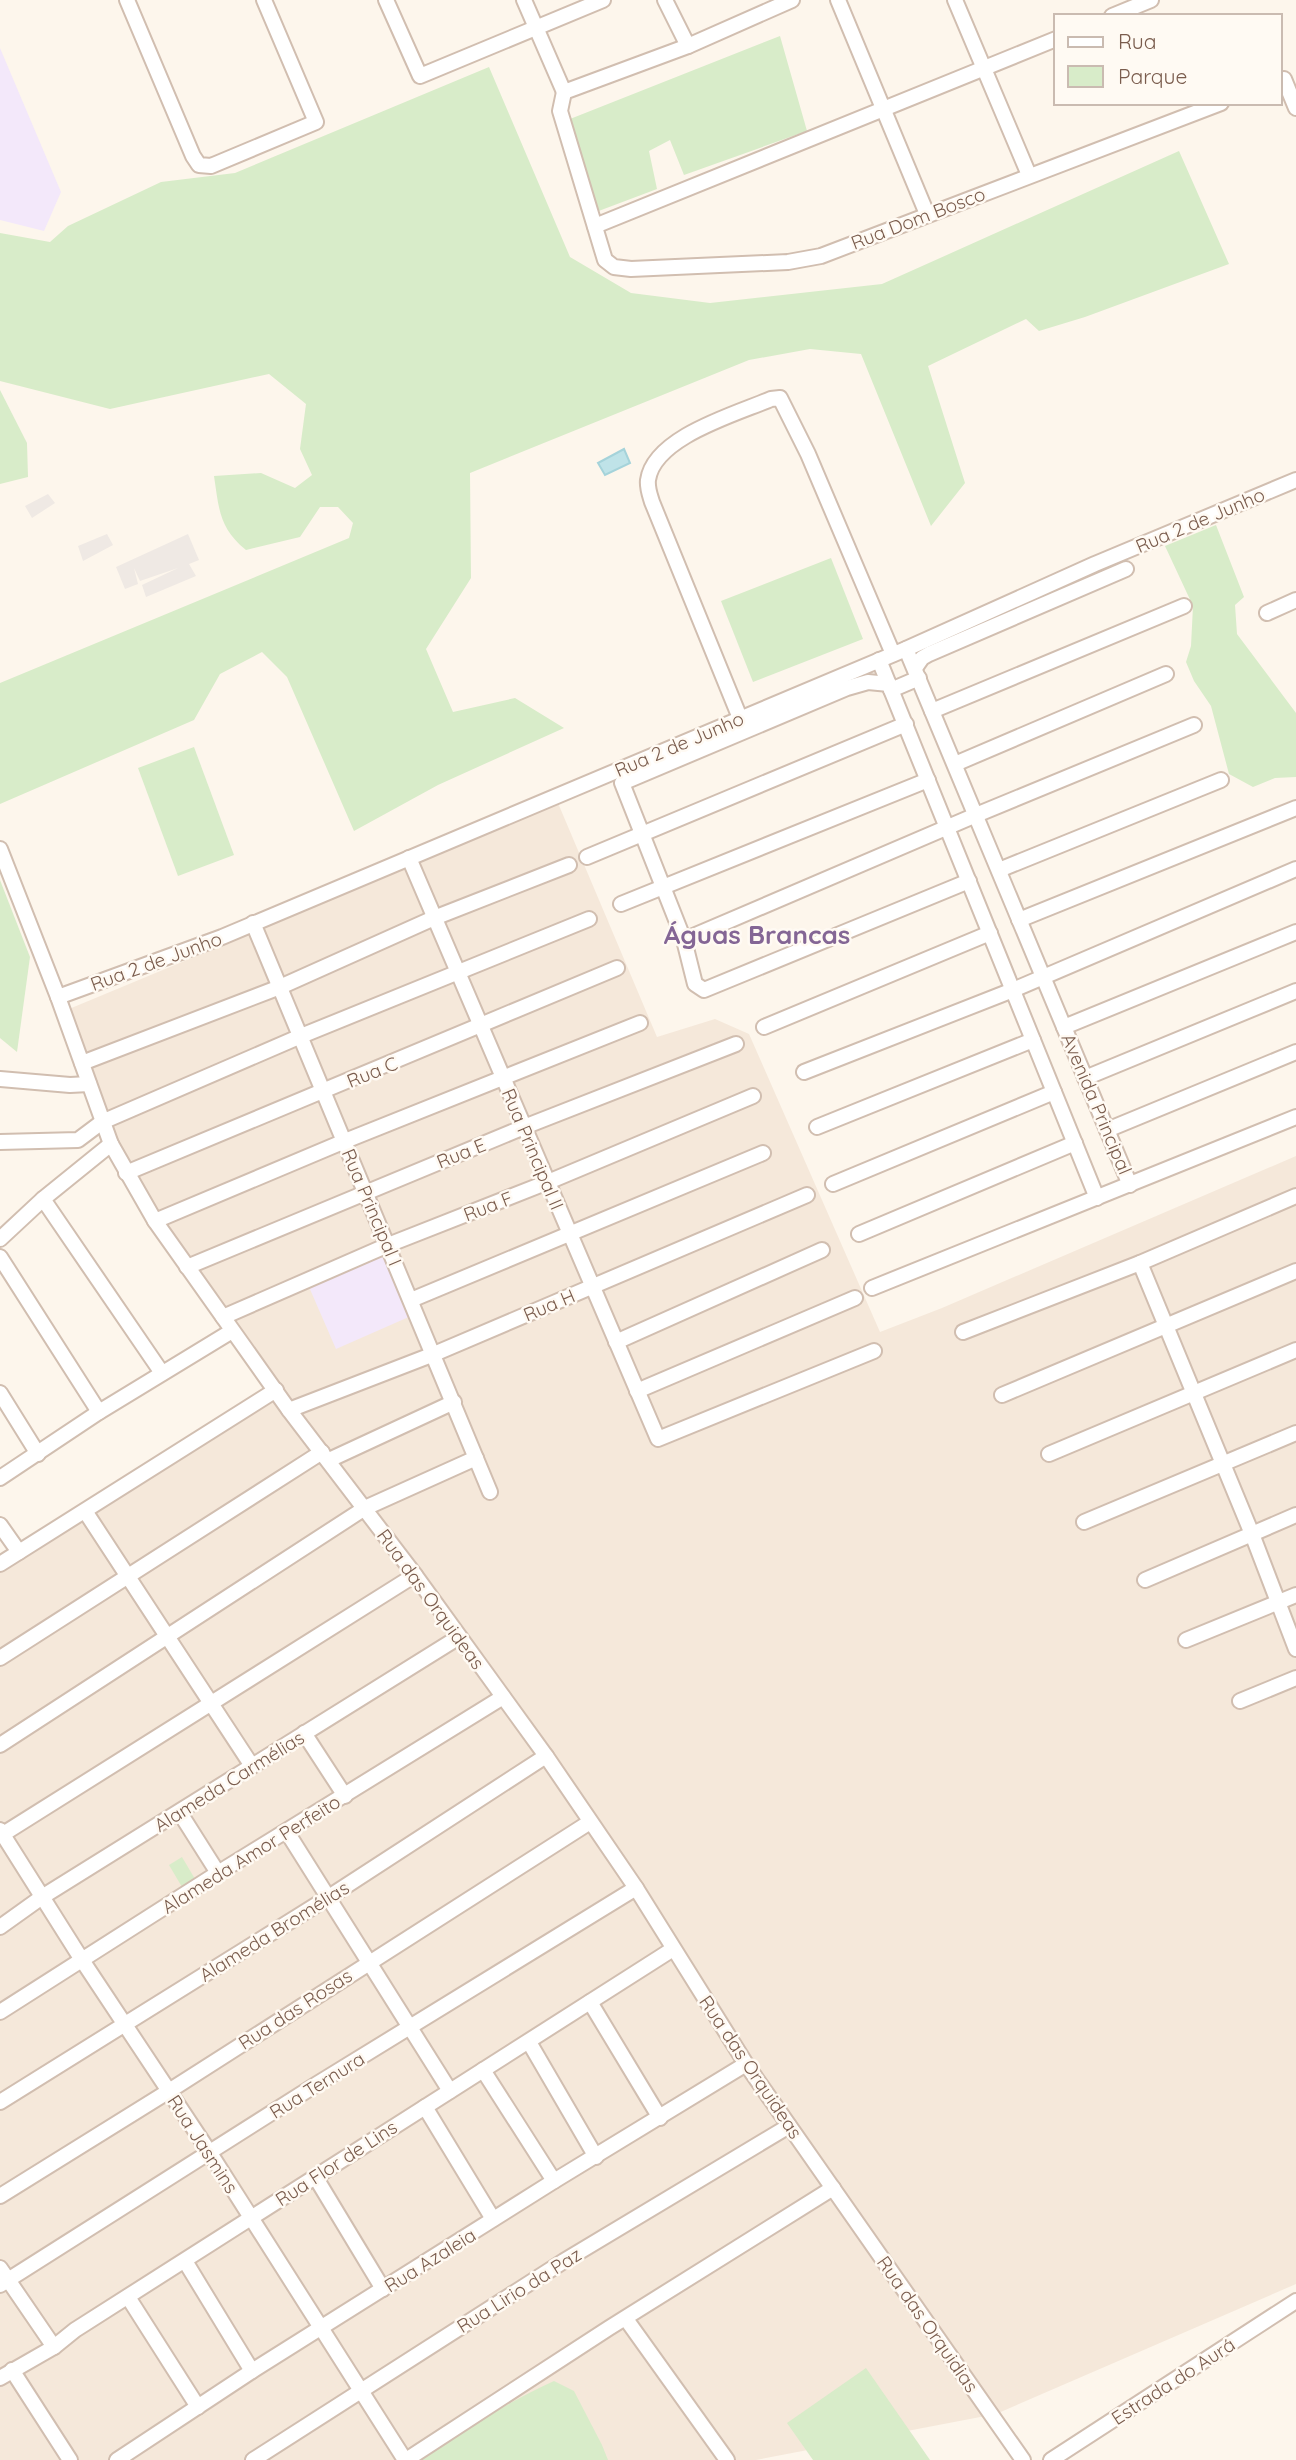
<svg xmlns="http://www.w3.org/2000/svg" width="1296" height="2460" font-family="Quicksand,sans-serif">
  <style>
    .residential { fill: #f5e8da }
    .industrial { fill: #efe9e4 }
    .education { fill: #f3e8fa }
    .green { fill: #d8ecc9 }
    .water { fill: #bfe3e8; stroke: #a5d3da; stroke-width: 2 }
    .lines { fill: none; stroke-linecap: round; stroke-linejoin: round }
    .minor-casing { stroke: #d1beb0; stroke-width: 18 }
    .minor { stroke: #fff; stroke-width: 14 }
    .labels { text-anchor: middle; stroke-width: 5; stroke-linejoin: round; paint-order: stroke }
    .street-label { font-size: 19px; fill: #7a5c4d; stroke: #fffaf3 }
    .district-label { font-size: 26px; font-weight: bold; fill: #846695; stroke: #fffaf3 }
  </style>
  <rect width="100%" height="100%" fill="#fdf6ec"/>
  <!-- residential -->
  <path class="residential" d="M555 796 657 1037 715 1019 749 1034 880 1332 942 1308 1296 1156V2284L996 2414 756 2460H0V1564L276 1390 270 1368 185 1257 117 1154 69 1009 271 925 409 858Z"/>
  <!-- industrial -->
  <g class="industrial">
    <path d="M48 494 55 503 32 518 25 506Z"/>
    <path d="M107 534 113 545 83 561 78 546Z"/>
    <path d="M188 534 199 560 189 564 196 576 146 597 142 585 178 568 140 581 134 568 138 584 125 589 116 567Z"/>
  </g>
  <!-- education -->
  <g class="education">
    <path d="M0 48 61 192 44 231 0 220Z"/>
    <path d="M385 1256 411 1316 336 1349 309 1287Z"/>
  </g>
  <!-- green -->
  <g class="green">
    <path d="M780 36 807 131 684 175 670 140 649 151 657 189 596 212 570 119Z"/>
    <path d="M489 67 570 257 631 293 710 303 882 284 1179 151 1229 264 1085 317 1039 331 1026 319 928 366 965 483 931 526 861 354 810 349 749 360 470 473 471 578 426 649 453 712 515 698 564 728 438 785 354 831 287 677 262 652 220 674 194 720 0 804V683L349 538 353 523 338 507H320L300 537 246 550C219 528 219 509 214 476L261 473 295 488 312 475 300 449 306 404 269 374 110 409 0 381V233L50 242 68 226 161 182 235 173Z"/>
    <path d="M0 390 27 443 28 477 0 484Z"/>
    <path d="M1216 525 1244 597 1235 605 1237 634 1296 713V777L1275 778 1253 787 1229 774 1211 706 1194 681 1186 662 1191 646 1193 606 1165 546Z"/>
    <path d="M831 558 863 639 753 682 721 601Z"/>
    <path d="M194 747 234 855 178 876 138 768Z"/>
    <path d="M0 880 30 957 17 1052 0 1038Z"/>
    <path d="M182 1857 195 1879 182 1887 169 1865Z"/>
    <path d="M866 2368 930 2460H813L787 2423Z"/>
    <path d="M554 2381 574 2391 602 2445 608 2460H420C463 2430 506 2403 554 2381Z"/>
  </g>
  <!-- water -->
  <path class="water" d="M624 449 630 463 605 475 598 463Z"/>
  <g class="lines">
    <!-- minor casing -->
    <g class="minor-casing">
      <g id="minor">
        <path d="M127 0 193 156 199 165 211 166 316 122 264 0"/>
        <path d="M386 0 420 76 603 0"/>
        <path d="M524 0 564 92"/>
        <path d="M665 0 688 46"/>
        <path d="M792 0 688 46 564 92 560 111 605 260 614 267 631 269 788 262 821 256 1221 103"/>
        <path d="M838 0 927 214"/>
        <path d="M955 0 1029 175"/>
        <path d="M1112 16 1151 0"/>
        <path d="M1284 79 1296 108"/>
        <path d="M595 226 1056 39"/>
        <path d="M1267 613 1296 600"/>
        <path d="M906 649 1130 1185"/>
        <path d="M879 660 1097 1198"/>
        <path d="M915 668 922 658 929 654 1126 569"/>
        <path d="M889 684 868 682 847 688 622 783 684 940 695 984 704 990 969 881"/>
        <path d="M891 690 919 678"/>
        <path d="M932 711 1184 606"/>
        <path d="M740 718 652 502C650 495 647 488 648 480 654 437 736 414 771 399L780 398 808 454 893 654"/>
        <path d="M955 764 1166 674"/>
        <path d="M0 849 58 997 111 1144 155 1221 289 1410 415 1575 546 1756 636 1888 746 2064 1023 2460"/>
        <path d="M587 857 906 724"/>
        <path d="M409 858 658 1439 874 1351"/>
        <path d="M999 870 1221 780"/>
        <path d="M621 904 928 780"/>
        <path d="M1019 920 1296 808"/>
        <path d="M253 923 490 1492"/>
        <path d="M684 940 976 815 1194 725"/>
        <path d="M58 997 222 937 906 649 1095 564 1296 480"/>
        <path d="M764 1027 990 933"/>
        <path d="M1064 1027 1296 932"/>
        <path d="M82 1063 280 987 434 918 569 865"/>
        <path d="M804 1072 1013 990 1296 869"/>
        <path d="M1085 1078 1296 991"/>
        <path d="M0 1079 70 1085 89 1084"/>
        <path d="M817 1127 1033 1040"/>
        <path d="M1107 1130 1296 1052"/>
        <path d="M0 1142 78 1140 102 1122 301 1036 589 919"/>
        <path d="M126 1173 617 968"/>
        <path d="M833 1184 1054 1092"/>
        <path d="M43 1199 162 1373"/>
        <path d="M155 1221 345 1141 640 1023"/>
        <path d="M859 1234 1075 1143"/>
        <path d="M0 1239 43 1199 111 1144"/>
        <path d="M0 1257 99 1412"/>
        <path d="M1140 1263 1252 1534 1296 1649"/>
        <path d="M187 1267 524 1127 736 1044"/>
        <path d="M872 1288 1296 1117"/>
        <path d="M411 1300 763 1153"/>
        <path d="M223 1317 388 1245 548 1182 753 1096"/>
        <path d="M963 1332 1140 1263 1296 1196"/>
        <path d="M616 1342 822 1250"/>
        <path d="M637 1391 855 1298"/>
        <path d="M0 1393 38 1454"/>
        <path d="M1002 1395 1296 1271"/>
        <path d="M289 1410 434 1354 807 1195"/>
        <path d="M1049 1454 1296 1350"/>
        <path d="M329 1460 454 1402"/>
        <path d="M0 1478 99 1412 232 1331"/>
        <path d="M85 1511 252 1766"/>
        <path d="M1084 1522 1296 1433"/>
        <path d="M0 1525 19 1552"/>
        <path d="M0 1564 276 1390"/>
        <path d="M1145 1580 1296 1515"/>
        <path d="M1186 1640 1296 1595"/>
        <path d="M0 1658 322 1452"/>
        <path d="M1240 1701 1296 1678"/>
        <path d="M304 1733 345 1796"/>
        <path d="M0 1745 365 1508 476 1458"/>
        <path d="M180 1813 218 1873"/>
        <path d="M0 1830 82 1960 210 2153 405 2460"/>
        <path d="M287 1832 450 2091"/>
        <path d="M0 1836 415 1575"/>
        <path d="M0 1927 42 1897 459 1637"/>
        <path d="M590 2002 660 2118"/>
        <path d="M0 2012 218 1873 503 1697"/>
        <path d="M529 2042 596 2157"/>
        <path d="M483 2070 554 2181"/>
        <path d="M0 2102 329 1897 546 1756"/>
        <path d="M425 2107 493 2219"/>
        <path d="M316 2178 383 2289"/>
        <path d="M0 2196 169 2091 590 1822"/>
        <path d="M185 2261 252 2371"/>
        <path d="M0 2268 54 2347"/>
        <path d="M0 2285 317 2084 636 1888"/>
        <path d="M128 2297 198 2407"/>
        <path d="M626 2319 727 2460"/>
        <path d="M12 2370 70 2460"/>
        <path d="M0 2378 54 2347 75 2330 673 1949"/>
        <path d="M117 2460 252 2371 554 2181 746 2064"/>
        <path d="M253 2460 564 2261 789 2126"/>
        <path d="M406 2460 609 2328 833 2188"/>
        <path d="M1051 2460 1296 2301"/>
      </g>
    </g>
    <!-- minor -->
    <use href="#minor" class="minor"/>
  </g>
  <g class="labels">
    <!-- street labels -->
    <g class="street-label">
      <text transform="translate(918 218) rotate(-21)" y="7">Rua Dom Bosco</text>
      <text transform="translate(1200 520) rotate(-23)" y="7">Rua 2 de Junho</text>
      <text transform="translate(679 744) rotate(-23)" y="7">Rua 2 de Junho</text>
      <text transform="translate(156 961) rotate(-20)" y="7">Rua 2 de Junho</text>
      <text transform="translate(372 1072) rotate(-22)" y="7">Rua C</text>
      <text transform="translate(1097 1104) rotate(67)" y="7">Avenida Principal</text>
      <text transform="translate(533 1149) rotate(67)" y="7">Rua Principal II</text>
      <text transform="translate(461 1153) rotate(-22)" y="7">Rua E</text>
      <text transform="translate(488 1206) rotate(-21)" y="7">Rua F</text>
      <text transform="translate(372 1207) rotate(67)" y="7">Rua Principal I</text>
      <text transform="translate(549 1305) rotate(-23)" y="7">Rua H</text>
      <text transform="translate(431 1599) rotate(54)" y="7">Rua das Orquideas</text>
      <text transform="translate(229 1781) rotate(-32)" y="7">Alameda Carmélias</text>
      <text transform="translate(251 1854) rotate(-32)" y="7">Alameda Amor Perfeito</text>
      <text transform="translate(274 1931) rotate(-32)" y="7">Alameda Bromélias</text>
      <text transform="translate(295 2009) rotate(-33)" y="7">Rua das Rosas</text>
      <text transform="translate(751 2067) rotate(56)" y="7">Rua das Orquideas</text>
      <text transform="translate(317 2085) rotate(-32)" y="7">Rua Ternura</text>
      <text transform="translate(203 2144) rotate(57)" y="7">Rua Jasmins</text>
      <text transform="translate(336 2163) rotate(-33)" y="7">Rua Flor de Lins</text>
      <text transform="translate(430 2260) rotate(-32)" y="7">Rua Azaleia</text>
      <text transform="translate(519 2290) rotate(-32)" y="7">Rua Lirio da Paz</text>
      <text transform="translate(928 2324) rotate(55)" y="7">Rua das Orquidias</text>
      <text transform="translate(1173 2381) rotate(-33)" y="7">Estrada do Aurá</text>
    </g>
    <!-- district labels -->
    <g class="district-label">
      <text x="757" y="944">Águas Brancas</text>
    </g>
  </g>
  <!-- legend -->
  <rect x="1054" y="14" width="228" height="91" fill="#fffaf3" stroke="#cabbb1" stroke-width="2"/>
  <rect x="1068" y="37" width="35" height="10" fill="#ffffff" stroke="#cabbb1" stroke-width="2"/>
  <text x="1118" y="49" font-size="21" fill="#7a5c4d">Rua</text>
  <rect x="1068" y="66" width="35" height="21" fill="#d8ecc9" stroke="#cabbb1" stroke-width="2"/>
  <text x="1118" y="84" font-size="21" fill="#7a5c4d">Parque</text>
</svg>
